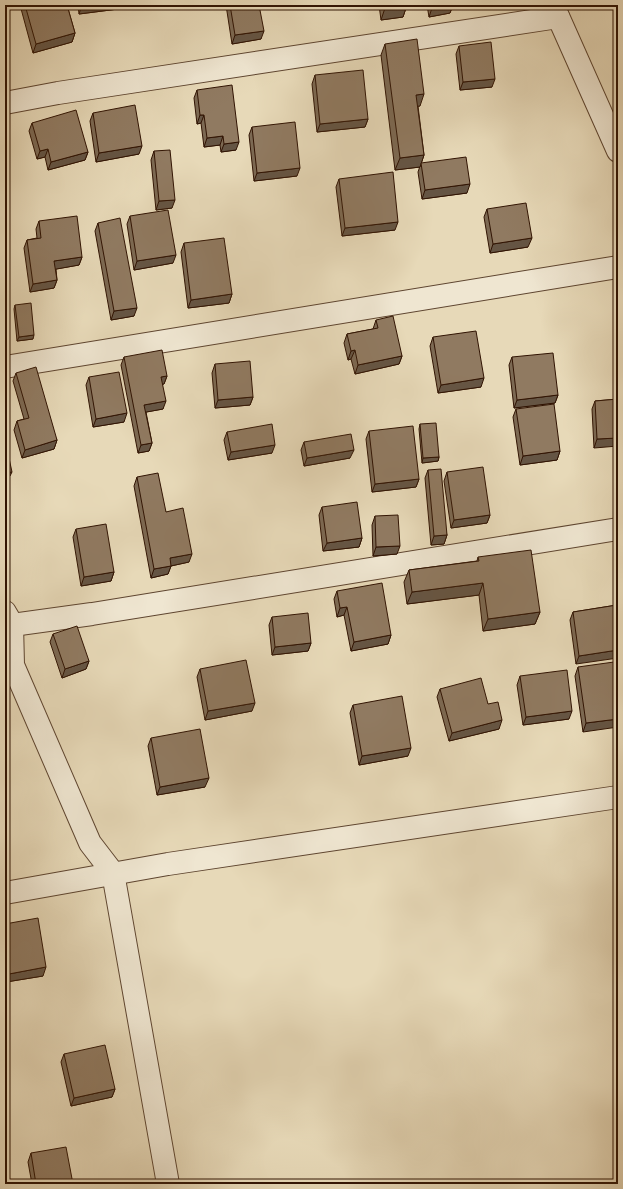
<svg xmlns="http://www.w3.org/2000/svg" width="623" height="1189" font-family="Vollkorn,serif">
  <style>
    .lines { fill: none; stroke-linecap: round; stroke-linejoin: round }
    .minor-casing { stroke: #5e4530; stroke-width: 24 }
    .minor { stroke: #efe6d1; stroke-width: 22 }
    .wall { fill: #7c6953; stroke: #311403 }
    .shaded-wall { fill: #655544; stroke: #311403 }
    .building { fill: #907a61; stroke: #311403 }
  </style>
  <rect width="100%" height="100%" fill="#e7d9b8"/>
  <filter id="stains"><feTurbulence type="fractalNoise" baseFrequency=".005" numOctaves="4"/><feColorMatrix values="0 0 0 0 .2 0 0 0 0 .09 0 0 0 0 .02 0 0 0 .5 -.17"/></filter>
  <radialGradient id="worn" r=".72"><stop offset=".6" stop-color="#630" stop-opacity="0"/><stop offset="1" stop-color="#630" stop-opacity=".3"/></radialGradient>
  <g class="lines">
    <!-- minor casing -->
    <g class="minor-casing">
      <g id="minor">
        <path d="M553 5 618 151"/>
        <path d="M5 103 58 93 558 17"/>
        <path d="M5 367 618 267"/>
        <path d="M5 612 12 624 13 665 90 843 113 873 168 1184"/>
        <path d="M5 626 92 614 618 529"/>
        <path d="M5 893 168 864 618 797"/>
      </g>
    </g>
    <!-- minor -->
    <use href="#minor" class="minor"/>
  </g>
  <!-- wall -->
  <g class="wall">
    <path d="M20 5H67L75 33 72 42 33 53Z"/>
    <path d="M78 5H127L126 8 79 14Z"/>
    <path d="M226 5H259L261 39 232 44Z"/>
    <path d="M379 5H407L403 17 381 20Z"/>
    <path d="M427 5H453L450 13 429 17Z"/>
    <path d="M385 44 420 106H418L424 155 420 167 395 170 381 55Z"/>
    <path d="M459 46 492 87 460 90 456 54Z"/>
    <path d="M315 75 368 119 365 127 317 132 312 84Z"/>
    <path d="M197 90 236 150 221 152 220 145 204 147 201 123 197 124 194 98Z"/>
    <path d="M93 113 139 154 96 162 90 121Z"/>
    <path d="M32 123 88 152 85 160 48 170 45 157 37 159 29 131Z"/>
    <path d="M252 127 297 176 254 181 249 135Z"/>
    <path d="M154 151 172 208 156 210 151 160Z"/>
    <path d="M421 163 467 193 422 199 418 172Z"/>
    <path d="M339 179 395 230 342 236 336 187Z"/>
    <path d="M487 209 528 247 490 253 484 217Z"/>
    <path d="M130 216 173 263 134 270 127 224Z"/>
    <path d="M39 221 82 257 79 265 56 269 57 280 54 288 30 292 24 248 27 240 37 238 36 229Z"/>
    <path d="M98 223 134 316 111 320 95 231Z"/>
    <path d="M184 243 232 294 229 303 188 308 181 252Z"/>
    <path d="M15 305 33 339 17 341 14 309Z"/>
    <path d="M376 320 402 356 399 364 355 374 351 359 348 360 344 343 347 334 373 329Z"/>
    <path d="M433 337 481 387 438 393 430 346Z"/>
    <path d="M124 357 167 376 164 384H162L163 409 146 412 152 443 149 451 138 453 121 365Z"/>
    <path d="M512 357 558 395 555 403 514 408 509 365Z"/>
    <path d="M215 364 253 397 250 405 215 408 212 373Z"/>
    <path d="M16 373 57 440 54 449 22 458 14 430 17 421 24 419 13 381Z"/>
    <path d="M89 377 124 422 93 427 86 385Z"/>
    <path d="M618 399 594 448 592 409 595 401Z"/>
    <path d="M516 409 560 451 557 460 520 465 513 417Z"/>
    <path d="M420 424 439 457 438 461 422 463 419 429Z"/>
    <path d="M369 431 419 479 416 487 372 492 366 439Z"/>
    <path d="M227 432 272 453 228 460 224 440Z"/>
    <path d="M304 442 350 458 304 466 301 450Z"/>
    <path d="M428 470 447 535 444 544 431 545 425 478Z"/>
    <path d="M447 472 490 515 487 523 451 528 444 481Z"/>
    <path d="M137 477 166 512 189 562 171 566 168 574 151 578 134 486Z"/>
    <path d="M322 507 362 538 359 547 323 551 319 515Z"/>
    <path d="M375 516 397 554 373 556 372 525Z"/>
    <path d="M76 529 114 572 111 581 81 586 73 537Z"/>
    <path d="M478 557 540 612 535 624 483 631 479 595 407 604 404 582 409 570 477 561Z"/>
    <path d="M337 591 391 635 388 644 351 651 344 615 337 617 334 599Z"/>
    <path d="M617 605 576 664 570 620 573 612Z"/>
    <path d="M272 617 311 643 308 651 272 655 269 625Z"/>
    <path d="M53 634 89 661 86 669 62 678 50 642Z"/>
    <path d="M578 667 618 691 583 732 575 676Z"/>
    <path d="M200 669 252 711 205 720 197 677Z"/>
    <path d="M520 676 569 719 523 725 517 685Z"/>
    <path d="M440 689 488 704 499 729 449 741 437 697Z"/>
    <path d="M353 705 408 756 359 765 350 713Z"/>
    <path d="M151 738 205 787 157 795 148 746Z"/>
    <path d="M5 924 43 976 6 982 5 976Z"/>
    <path d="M64 1054 115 1089 112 1097 71 1106 61 1062Z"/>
    <path d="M31 1153 73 1184H32L28 1162Z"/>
  </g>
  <!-- shaded-wall -->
  <g class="shaded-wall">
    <path d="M82 5H127L126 8 79 14Z"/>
    <path d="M407 5 403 17 381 20 385 8Z"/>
    <path d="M453 5 450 13 429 17 432 8Z"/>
    <path d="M264 31 261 39 232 44 235 35Z"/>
    <path d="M75 33 72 42 33 53 36 44Z"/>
    <path d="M495 79 492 87 460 90 463 82Z"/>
    <path d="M424 94 420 106 412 107 416 95Z"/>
    <path d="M200 115H204L201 123 197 124Z"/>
    <path d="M368 119 365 127 317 132 320 124Z"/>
    <path d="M223 136 220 145 204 147 207 138Z"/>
    <path d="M239 142 236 150 221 152 224 144Z"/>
    <path d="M142 146 139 154 96 162 99 153Z"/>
    <path d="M48 149 45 157 37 159 40 151Z"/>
    <path d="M88 152 85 160 48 170 51 162Z"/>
    <path d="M424 155 420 167 395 170 400 158Z"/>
    <path d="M300 168 297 176 254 181 257 173Z"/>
    <path d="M470 184 467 193 422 199 425 190Z"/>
    <path d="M175 200 172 208 156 210 159 201Z"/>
    <path d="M398 222 395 230 342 236 345 228Z"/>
    <path d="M532 238 528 247 490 253 493 244Z"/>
    <path d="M176 255 173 263 134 270 137 261Z"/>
    <path d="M82 257 79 265 51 270 54 261Z"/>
    <path d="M9 276 6 285H5V277Z"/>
    <path d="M57 280 54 288 30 292 33 284Z"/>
    <path d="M232 294 229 303 188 308 191 300Z"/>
    <path d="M137 308 134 316 111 320 114 311Z"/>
    <path d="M34 335 33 339 17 341 19 337Z"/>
    <path d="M355 350 351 359 348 360 351 351Z"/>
    <path d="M402 356 399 364 355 374 358 365Z"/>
    <path d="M167 376 164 384 158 385 161 377Z"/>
    <path d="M484 378 481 387 438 393 441 385Z"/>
    <path d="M558 395 555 403 514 408 517 400Z"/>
    <path d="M253 397 250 405 215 408 218 400Z"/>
    <path d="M166 401 163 409 141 413 144 405Z"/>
    <path d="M127 413 124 422 93 427 96 419Z"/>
    <path d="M618 438V446L594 448 597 439Z"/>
    <path d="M57 440 54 449 22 458 25 450Z"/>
    <path d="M152 443 149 451 138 453 141 445Z"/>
    <path d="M275 445 272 453 228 460 231 452Z"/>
    <path d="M354 450 350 458 304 466 307 458Z"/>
    <path d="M560 451 557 460 520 465 523 456Z"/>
    <path d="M439 457 438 461 422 463 423 458Z"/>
    <path d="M12 472 10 476 5 477V473Z"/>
    <path d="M419 479 416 487 372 492 375 484Z"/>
    <path d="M490 515 487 523 451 528 454 520Z"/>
    <path d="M447 535 444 544 431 545 434 536Z"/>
    <path d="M362 538 359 547 323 551 327 543Z"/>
    <path d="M400 546 397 554 373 556 376 547Z"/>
    <path d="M192 554 189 562 166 567 170 558Z"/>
    <path d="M171 566 168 574 151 578 154 569Z"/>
    <path d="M114 572 111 581 81 586 84 577Z"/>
    <path d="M483 583 479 595 407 604 412 592Z"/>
    <path d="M347 607 344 615 337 617 340 608Z"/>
    <path d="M540 612 535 624 483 631 488 619Z"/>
    <path d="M391 635 388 644 351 651 354 642Z"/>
    <path d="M311 643 308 651 272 655 275 647Z"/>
    <path d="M618 650V658L576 664 579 656Z"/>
    <path d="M89 661 86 669 62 678 65 669Z"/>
    <path d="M255 703 252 711 205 720 208 711Z"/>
    <path d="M572 711 569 719 523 725 526 717Z"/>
    <path d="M618 719V727L583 732 586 723Z"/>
    <path d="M502 720 499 729 449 741 452 733Z"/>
    <path d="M411 748 408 756 359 765 362 756Z"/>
    <path d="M209 778 205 787 157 795 160 787Z"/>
    <path d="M46 967 43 976 6 982 9 974Z"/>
    <path d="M115 1089 112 1097 71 1106 74 1098Z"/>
  </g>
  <!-- building -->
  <g class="building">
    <path d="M25 5H67L75 33 36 44Z"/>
    <path d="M230 5H259L264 31 235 35Z"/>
    <path d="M385 5H407L385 8Z"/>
    <path d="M431 5H452L432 8Z"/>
    <path d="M417 39 424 94 416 95 424 155 400 158 385 44Z"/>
    <path d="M491 42 495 79 463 82 459 46Z"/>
    <path d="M363 70 368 119 320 124 315 75Z"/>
    <path d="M232 85 239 142 224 144 223 136 207 138 204 115H200L197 90Z"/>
    <path d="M135 105 142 146 99 153 93 113Z"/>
    <path d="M76 110 88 152 51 162 48 149 40 151 32 123Z"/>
    <path d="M295 122 300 168 257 173 252 127Z"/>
    <path d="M170 150 175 200 159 201 154 151Z"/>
    <path d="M466 157 470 184 425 190 421 163Z"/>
    <path d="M393 172 398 222 345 228 339 179Z"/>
    <path d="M526 203 532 238 493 244 487 209Z"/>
    <path d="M168 210 176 255 137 261 130 216Z"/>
    <path d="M77 216 82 257 54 261 57 280 33 284 27 240 41 238 39 221Z"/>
    <path d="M120 218 137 308 114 311 98 223Z"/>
    <path d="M224 238 232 294 191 300 184 243Z"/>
    <path d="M5 252 9 276 5 277Z"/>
    <path d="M31 303 34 335 19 337 15 305Z"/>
    <path d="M393 316 402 356 358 365 355 350 351 351 347 334 378 328 376 320Z"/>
    <path d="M476 331 484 378 441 385 433 337Z"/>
    <path d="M162 350 167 376 161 377 166 401 144 405 152 443 141 445 124 357Z"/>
    <path d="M553 353 558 395 517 400 512 357Z"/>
    <path d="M250 361 253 397 218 400 215 364Z"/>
    <path d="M36 367 57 440 25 450 17 421 29 418 16 373Z"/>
    <path d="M119 372 127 413 96 419 89 377Z"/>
    <path d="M618 399V438L597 439 595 401Z"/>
    <path d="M554 404 560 451 523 456 516 409Z"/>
    <path d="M436 423 439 457 423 458 420 424Z"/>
    <path d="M272 424 275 445 231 452 227 432Z"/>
    <path d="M413 426 419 479 375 484 369 431Z"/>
    <path d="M351 434 354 450 307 458 304 442Z"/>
    <path d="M7 449 12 472 5 473V450Z"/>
    <path d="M483 467 490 515 454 520 447 472Z"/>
    <path d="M441 469 447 535 434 536 428 470Z"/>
    <path d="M158 473 166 512 183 508 192 554 170 558 171 566 154 569 137 477Z"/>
    <path d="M357 502 362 538 327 543 322 507Z"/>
    <path d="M398 515 400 546 376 547 375 516Z"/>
    <path d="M106 524 114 572 84 577 76 529Z"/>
    <path d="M531 550 540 612 488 619 483 583 412 592 409 570 479 561 478 557Z"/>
    <path d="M382 583 391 635 354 642 347 607 340 608 337 591Z"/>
    <path d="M617 605 618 615V650L579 656 573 612Z"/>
    <path d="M308 613 311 643 275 647 272 617Z"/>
    <path d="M77 626 89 661 65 669 53 634Z"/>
    <path d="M246 660 255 703 208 711 200 669Z"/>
    <path d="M614 662 618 691V719L586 723 578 667Z"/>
    <path d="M567 670 572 711 526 717 520 676Z"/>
    <path d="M481 678 488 704 498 702 502 720 452 733 440 689Z"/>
    <path d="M402 696 411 748 362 756 353 705Z"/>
    <path d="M200 729 209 778 160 787 151 738Z"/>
    <path d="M38 918 46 967 9 974 5 951V924Z"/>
    <path d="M105 1045 115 1089 74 1098 64 1054Z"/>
    <path d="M66 1147 73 1184H36L31 1153Z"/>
  </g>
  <!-- margin -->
  <rect width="623" height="1189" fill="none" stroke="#e7d9b8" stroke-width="20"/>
  <rect x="6" y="6" width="611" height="1177" fill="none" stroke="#311403" stroke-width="2"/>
  <rect x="10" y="10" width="603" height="1169" fill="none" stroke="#311403"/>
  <rect width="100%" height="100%" filter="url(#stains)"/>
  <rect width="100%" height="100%" fill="url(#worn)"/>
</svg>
